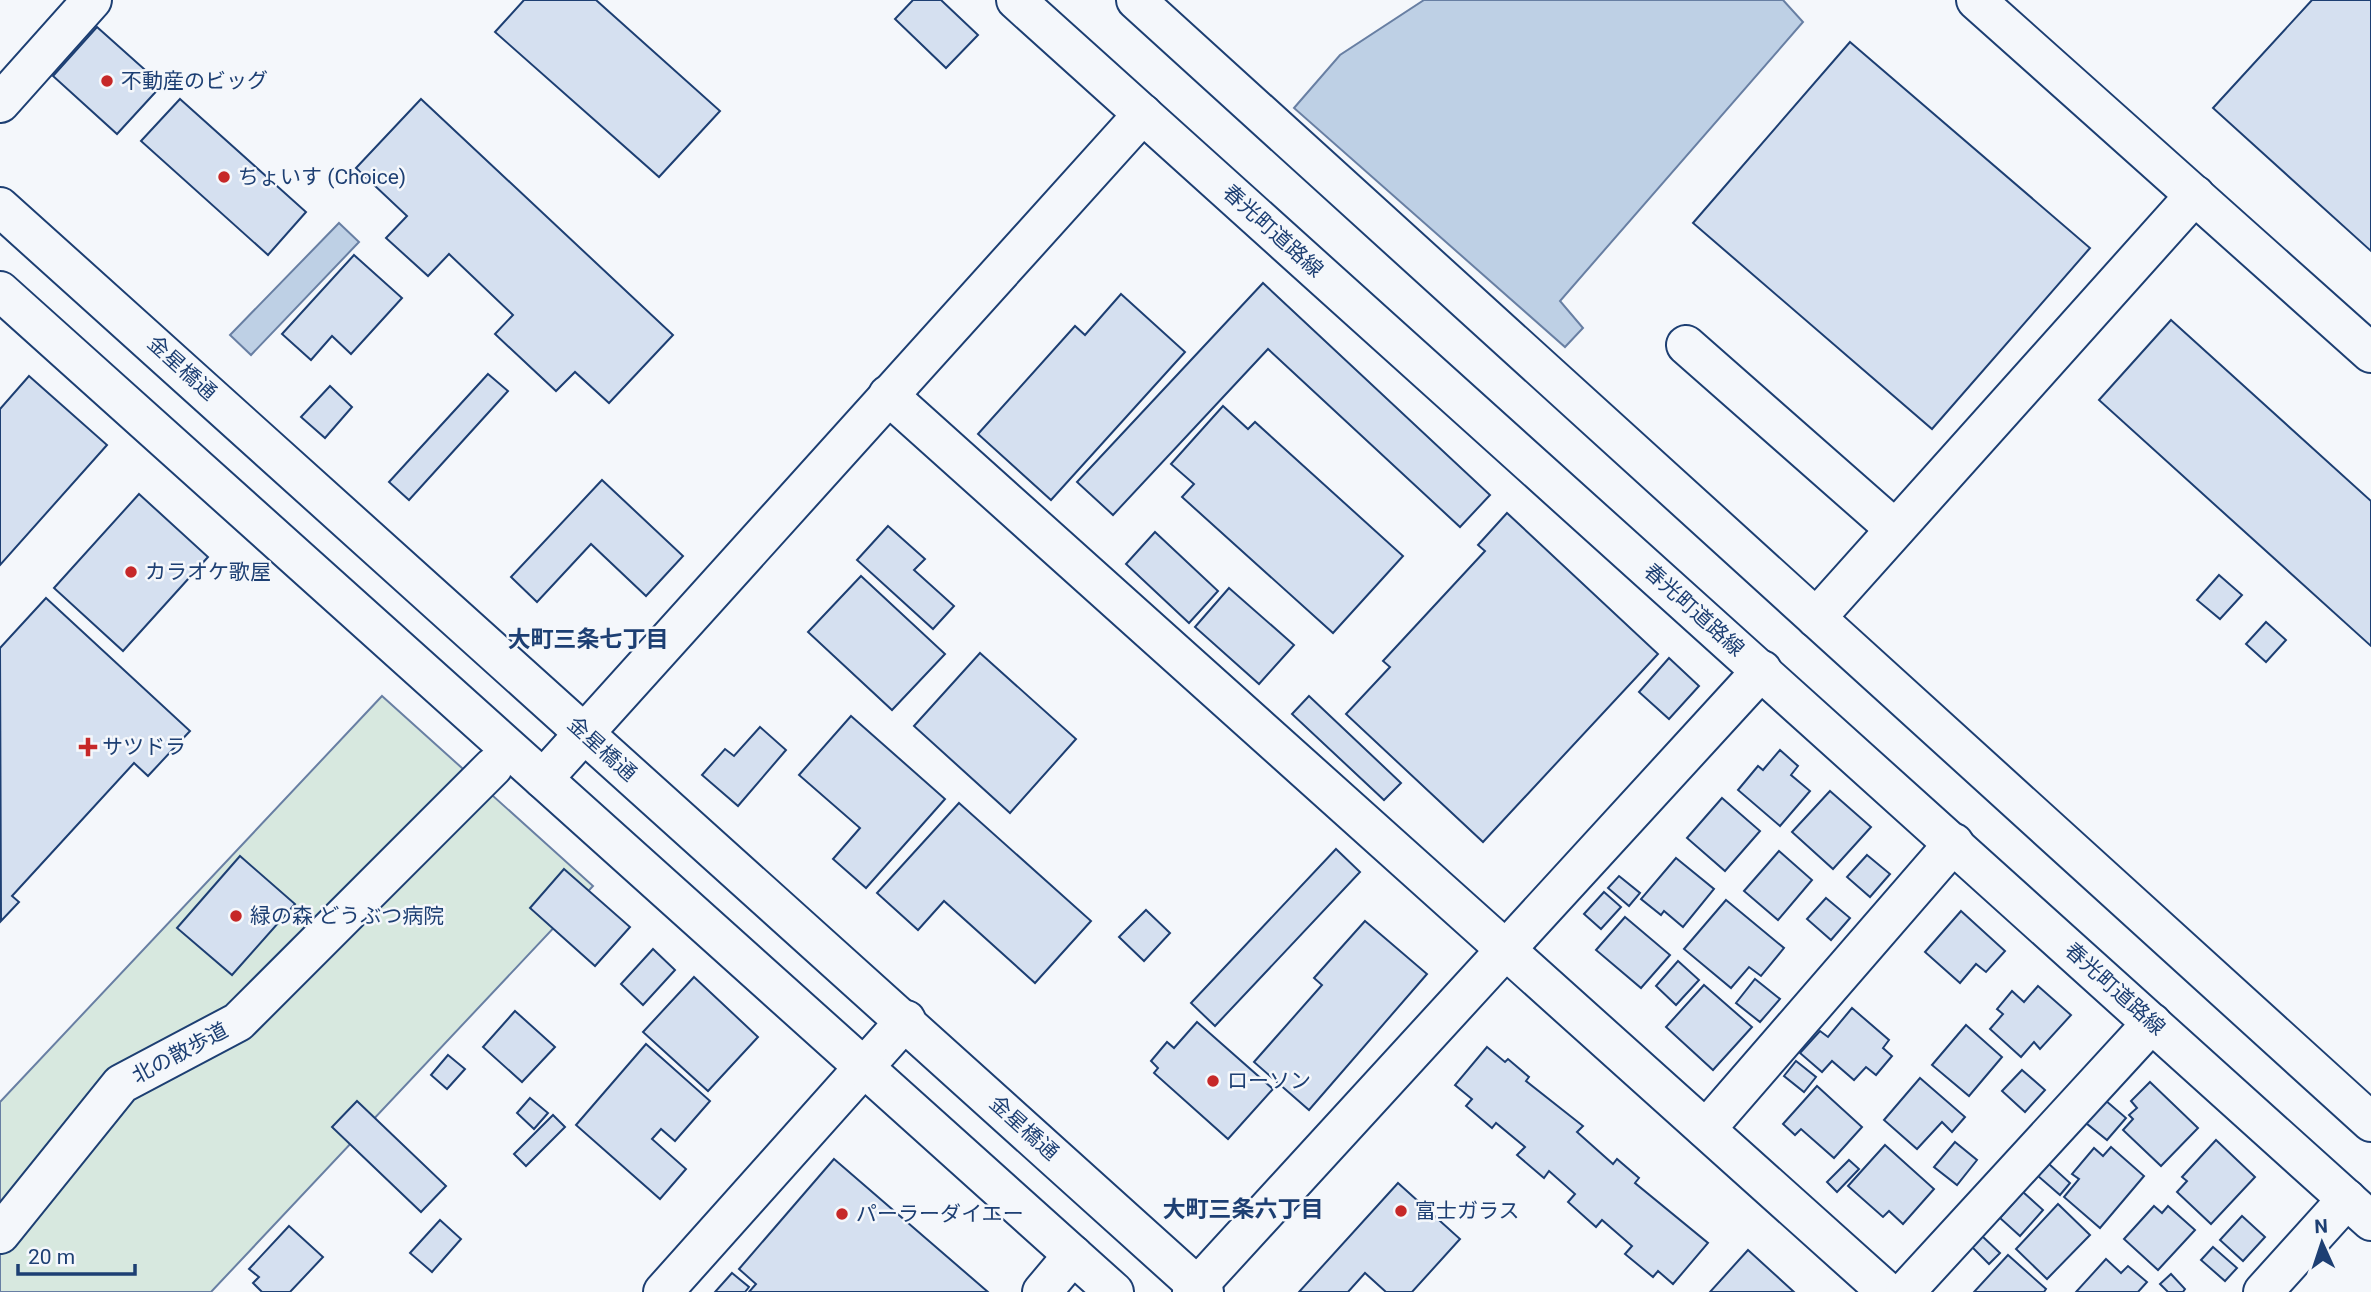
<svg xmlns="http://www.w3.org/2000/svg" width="2371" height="1292" font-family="Roboto,'Noto Sans JP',sans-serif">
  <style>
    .green { fill: #d7e8df; stroke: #687fa3; stroke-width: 2 }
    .water { fill: #bed0e5; stroke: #687fa3; stroke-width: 2 }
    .building { fill: #d5e0f0; stroke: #1d3f73; stroke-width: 2 }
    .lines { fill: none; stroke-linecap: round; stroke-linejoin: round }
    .minor-casing { stroke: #1d3f73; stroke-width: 42 }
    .major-casing { stroke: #1d3f73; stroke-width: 42 }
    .minor { stroke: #f4f7fb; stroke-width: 38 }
    .major { stroke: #f4f7fb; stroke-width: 38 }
    .poi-dot { fill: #c62828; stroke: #f4f7fb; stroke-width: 2.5 }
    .labels { text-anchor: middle; stroke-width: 5; stroke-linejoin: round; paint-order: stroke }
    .poi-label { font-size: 21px; fill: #1d3f73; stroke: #f4f7fb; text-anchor: start }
    .street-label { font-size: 21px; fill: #1d3f73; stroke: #f4f7fb }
    .neighbourhood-label { font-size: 23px; font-weight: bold; fill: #1d3f73; stroke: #f4f7fb }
  </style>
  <rect width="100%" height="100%" fill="#f4f7fb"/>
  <!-- green -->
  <path class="green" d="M382 696 593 886 211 1292H0V1102Z"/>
  <!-- water -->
  <g class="water">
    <path d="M1424 0H1783L1803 22 1560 301 1583 328 1565 347 1294 108 1340 55Z"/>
    <path d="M339 223 359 242 251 355 230 335Z"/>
  </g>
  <!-- building -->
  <g class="building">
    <path d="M524 0H596L720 111 659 177 495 32Z"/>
    <path d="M913 0H941L978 35 946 68 895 19Z"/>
    <path d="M2312 0H2371V251L2213 108Z"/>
    <path d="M97 27 162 85 117 134 53 76Z"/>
    <path d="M1850 42 2090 248 1932 429 1693 223Z"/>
    <path d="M180 99 306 212 268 255 141 141Z"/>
    <path d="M421 99 673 335 609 403 575 372 556 391 495 334 513 315 449 254 428 276 386 238 407 216 356 168Z"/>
    <path d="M354 255 402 298 351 354 332 336 311 360 282 334Z"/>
    <path d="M1263 283 1490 495 1460 527 1268 349 1113 515 1077 482Z"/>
    <path d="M1121 294 1185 352 1051 500 978 434 1075 326 1085 335Z"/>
    <path d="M2171 320 2371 501V646L2099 400Z"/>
    <path d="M488 374 508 391 409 500 389 482Z"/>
    <path d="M29 376 107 445 0 565V409Z"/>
    <path d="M330 386 352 407 325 438 301 417Z"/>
    <path d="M1223 406 1248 429 1255 422 1403 556 1333 633 1182 497 1194 484 1171 464Z"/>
    <path d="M602 480 683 556 646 596 591 544 537 602 511 577Z"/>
    <path d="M139 494 208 557 123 651 54 588Z"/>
    <path d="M1507 513 1658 654 1483 842 1346 714 1390 667 1383 661 1485 551 1478 545Z"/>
    <path d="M888 526 925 559 914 570 954 606 933 629 857 560Z"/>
    <path d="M1155 532 1218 591 1189 623 1126 564Z"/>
    <path d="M2219 575 2242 595 2220 619 2197 600Z"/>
    <path d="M861 576 945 654 892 710 808 632Z"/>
    <path d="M1229 588 1294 645 1259 684 1195 627Z"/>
    <path d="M46 598 190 731 148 776 134 763 12 896 19 902 1 921 0 648Z"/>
    <path d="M2266 622 2286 640 2266 662 2246 644Z"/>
    <path d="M980 653 1076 739 1010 813 914 726Z"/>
    <path d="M1669 658 1699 686 1669 719 1639 692Z"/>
    <path d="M1309 696 1401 783 1384 800 1292 714Z"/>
    <path d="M851 716 945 799 866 888 833 859 860 828 799 775Z"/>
    <path d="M760 727 786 750 738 806 702 775 725 749 734 756Z"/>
    <path d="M1780 750 1798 766 1791 775 1810 791 1780 826 1738 790 1758 766 1763 770Z"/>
    <path d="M1830 791 1871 827 1833 869 1792 832Z"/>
    <path d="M1722 798 1760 831 1725 871 1687 838Z"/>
    <path d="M959 803 1091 921 1035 983 944 901 918 930 877 893Z"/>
    <path d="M1336 849 1360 872 1215 1026 1191 1003Z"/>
    <path d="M1779 851 1812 880 1778 920 1744 891Z"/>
    <path d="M1867 855 1890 874 1870 897 1847 877Z"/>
    <path d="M240 856 295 904 232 975 177 928Z"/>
    <path d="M1676 858 1714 889 1683 927 1664 911 1661 915 1641 899Z"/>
    <path d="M564 869 630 927 595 966 530 908Z"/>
    <path d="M1619 876 1640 893 1629 906 1608 888Z"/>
    <path d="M1604 892 1621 907 1601 929 1584 914Z"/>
    <path d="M1826 898 1850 918 1831 940 1807 919Z"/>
    <path d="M1726 900 1784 948 1761 976 1749 967 1731 988 1684 949Z"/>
    <path d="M1146 910 1170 933 1144 961 1119 937Z"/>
    <path d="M1961 911 2005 951 1986 972 1976 964 1960 983 1925 952Z"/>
    <path d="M1625 917 1670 955 1641 988 1596 950Z"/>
    <path d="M1365 921 1427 974 1309 1110 1254 1062 1322 985 1314 978Z"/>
    <path d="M653 949 675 970 643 1005 621 984Z"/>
    <path d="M1678 961 1699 980 1676 1005 1656 986Z"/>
    <path d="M694 977 758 1037 708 1091 643 1032Z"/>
    <path d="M1755 979 1780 999 1760 1022 1736 1003Z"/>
    <path d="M1704 985 1752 1027 1713 1070 1666 1027Z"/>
    <path d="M2038 986 2071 1015 2040 1049 2034 1042 2021 1057 1990 1029 2003 1014 1997 1009 2012 991 2024 1002Z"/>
    <path d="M1852 1008 1889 1040 1883 1048 1892 1056 1876 1075 1866 1067 1854 1080 1832 1061 1822 1072 1800 1053 1820 1031 1828 1037Z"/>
    <path d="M515 1011 555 1047 522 1082 483 1047Z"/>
    <path d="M1197 1022 1273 1089 1228 1139 1154 1073 1158 1068 1151 1061 1167 1042 1174 1048Z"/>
    <path d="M1966 1025 2002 1057 1969 1096 1932 1065Z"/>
    <path d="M646 1044 710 1101 675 1141 661 1129 652 1139 686 1169 660 1199 576 1125Z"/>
    <path d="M1487 1047 1505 1062 1508 1059 1529 1077 1526 1081 1583 1126 1577 1132 1613 1164 1617 1159 1639 1178 1635 1183 1708 1243 1673 1284 1658 1271 1653 1277 1625 1254 1632 1246 1602 1220 1596 1227 1568 1202 1575 1194 1549 1171 1544 1178 1517 1155 1525 1147 1496 1123 1492 1128 1466 1106 1472 1099 1455 1085Z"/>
    <path d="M448 1055 465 1069 447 1089 431 1075Z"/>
    <path d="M1796 1061 1816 1077 1804 1092 1784 1076Z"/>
    <path d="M2022 1070 2045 1090 2025 1112 2002 1091Z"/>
    <path d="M1920 1078 1965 1117 1952 1132 1942 1122 1917 1149 1884 1120Z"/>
    <path d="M2150 1082 2198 1128 2161 1166 2123 1130 2133 1119 2129 1115 2137 1108 2131 1101Z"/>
    <path d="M1817 1086 1862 1127 1834 1158 1801 1129 1795 1135 1783 1124Z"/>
    <path d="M530 1098 548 1113 534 1129 517 1113Z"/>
    <path d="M2105 1100 2126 1118 2107 1140 2086 1123Z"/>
    <path d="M357 1101 446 1186 421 1212 332 1127Z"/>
    <path d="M553 1115 565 1127 526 1166 514 1154Z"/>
    <path d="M2216 1140 2255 1177 2211 1224 2177 1192 2187 1181 2182 1177Z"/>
    <path d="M1955 1142 1977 1160 1957 1185 1934 1167Z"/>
    <path d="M1885 1145 1934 1189 1903 1224 1889 1211 1883 1217 1848 1186Z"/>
    <path d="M2111 1147 2144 1176 2100 1228 2064 1197 2079 1179 2072 1174 2094 1148 2103 1156Z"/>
    <path d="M834 1159 988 1292H749L756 1284 739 1269Z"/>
    <path d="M1849 1160 1859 1169 1837 1192 1827 1182Z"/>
    <path d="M2049 1164 2070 1183 2060 1195 2038 1176Z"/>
    <path d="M1398 1183 1460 1239 1412 1292H1386L1365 1273 1348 1292H1299Z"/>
    <path d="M2023 1192 2043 1210 2020 1236 2000 1218Z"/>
    <path d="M2058 1204 2090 1235 2047 1279 2016 1249Z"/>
    <path d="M2154 1206 2162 1213 2168 1206 2195 1230 2158 1270 2124 1239Z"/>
    <path d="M2242 1216 2265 1237 2243 1261 2220 1240Z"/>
    <path d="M440 1220 461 1239 432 1272 410 1253Z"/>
    <path d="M289 1226 323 1257 290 1292H262L253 1283 259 1277 249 1269Z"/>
    <path d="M1982 1236 2000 1253 1989 1264 1972 1247Z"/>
    <path d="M2213 1247 2237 1268 2225 1281 2201 1260Z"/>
    <path d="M1748 1250 1794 1292H1710Z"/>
    <path d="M2008 1255 2046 1289 2044 1292H1974Z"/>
    <path d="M2106 1259 2121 1273 2128 1266 2147 1282 2138 1292H2076Z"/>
    <path d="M732 1273 749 1287 745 1292H715Z"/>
    <path d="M2171 1274 2185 1289 2183 1292H2168L2160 1284Z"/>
  </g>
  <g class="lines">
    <!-- minor casing -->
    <g class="minor-casing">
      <g id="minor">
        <path d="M1016 0 2371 1221"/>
        <path d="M1136 0 2371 1122"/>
        <path d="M1976 0 2371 353"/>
        <path d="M0 103 92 0"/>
        <path d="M1686 345 1895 529"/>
        <path d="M888 395 1887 1292"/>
        <path d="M1816 618 2195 195"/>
        <path d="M543 779 1143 114"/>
        <path d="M1706 1129 1954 843"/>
        <path d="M0 1234 121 1084 238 1022 493 767"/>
        <path d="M663 1292 906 1020"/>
        <path d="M1042 1292 1073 1255"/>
        <path d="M1192 1292 1762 670"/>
        <path d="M1905 1292 2152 1023"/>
        <path d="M2263 1292 2347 1199"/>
      </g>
    </g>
    <!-- major casing -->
    <g class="major-casing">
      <g id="major">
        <path d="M0 207 1204 1292"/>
        <path d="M0 291 1114 1292"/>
      </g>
    </g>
    <!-- minor -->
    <use href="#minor" class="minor"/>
    <!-- major -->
    <use href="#major" class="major"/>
  </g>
  <!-- markers -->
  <g class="poi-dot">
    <circle cx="107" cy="81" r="7"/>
    <circle cx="224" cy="177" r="7"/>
    <circle cx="131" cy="572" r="7"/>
    <path d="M84.5 736.5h7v7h7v7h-7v7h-7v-7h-7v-7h7z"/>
    <circle cx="236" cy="916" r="7"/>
    <circle cx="1213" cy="1081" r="7"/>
    <circle cx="1401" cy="1211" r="7"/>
    <circle cx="842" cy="1214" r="7"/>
  </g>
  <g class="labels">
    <!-- poi labels -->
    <g class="poi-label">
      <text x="121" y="88">不動産のビッグ</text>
      <text x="238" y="184">ちょいす (Choice)</text>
      <text x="145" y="579">カラオケ歌屋</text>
      <text x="102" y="754">サツドラ</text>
      <text x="250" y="923">緑の森 どうぶつ病院</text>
      <text x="1227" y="1088">ローソン</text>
      <text x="1415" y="1218">富士ガラス</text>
      <text x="856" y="1221">パーラーダイエー</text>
    </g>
    <!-- street labels -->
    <g class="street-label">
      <text transform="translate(1273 231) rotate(42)" y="7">春光町道路線</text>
      <text transform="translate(182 368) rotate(42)" y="7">金星橋通</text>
      <text transform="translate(1694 610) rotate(42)" y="7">春光町道路線</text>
      <text transform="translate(602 749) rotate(42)" y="7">金星橋通</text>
      <text transform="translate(2115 989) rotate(42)" y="7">春光町道路線</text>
      <text transform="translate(180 1053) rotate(-28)" y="7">北の散歩道</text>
      <text transform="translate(1024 1128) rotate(42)" y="7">金星橋通</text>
    </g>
    <!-- neighbourhood labels -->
    <g class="neighbourhood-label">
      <text x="588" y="647">大町三条七丁目</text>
      <text x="1243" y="1217">大町三条六丁目</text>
    </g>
  </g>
  <!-- north arrow -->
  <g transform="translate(2322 1243) rotate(357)" stroke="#f4f7fb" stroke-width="5" paint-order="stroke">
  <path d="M0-5L12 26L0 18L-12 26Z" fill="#1d3f73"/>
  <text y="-10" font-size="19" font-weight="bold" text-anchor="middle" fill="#1d3f73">N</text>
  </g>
  <!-- scale -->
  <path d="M18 1264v10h117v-10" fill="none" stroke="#1d3f73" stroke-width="3.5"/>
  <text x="28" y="1264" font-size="21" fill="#1d3f73" stroke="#f4f7fb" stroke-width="5" paint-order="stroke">20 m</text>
</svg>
